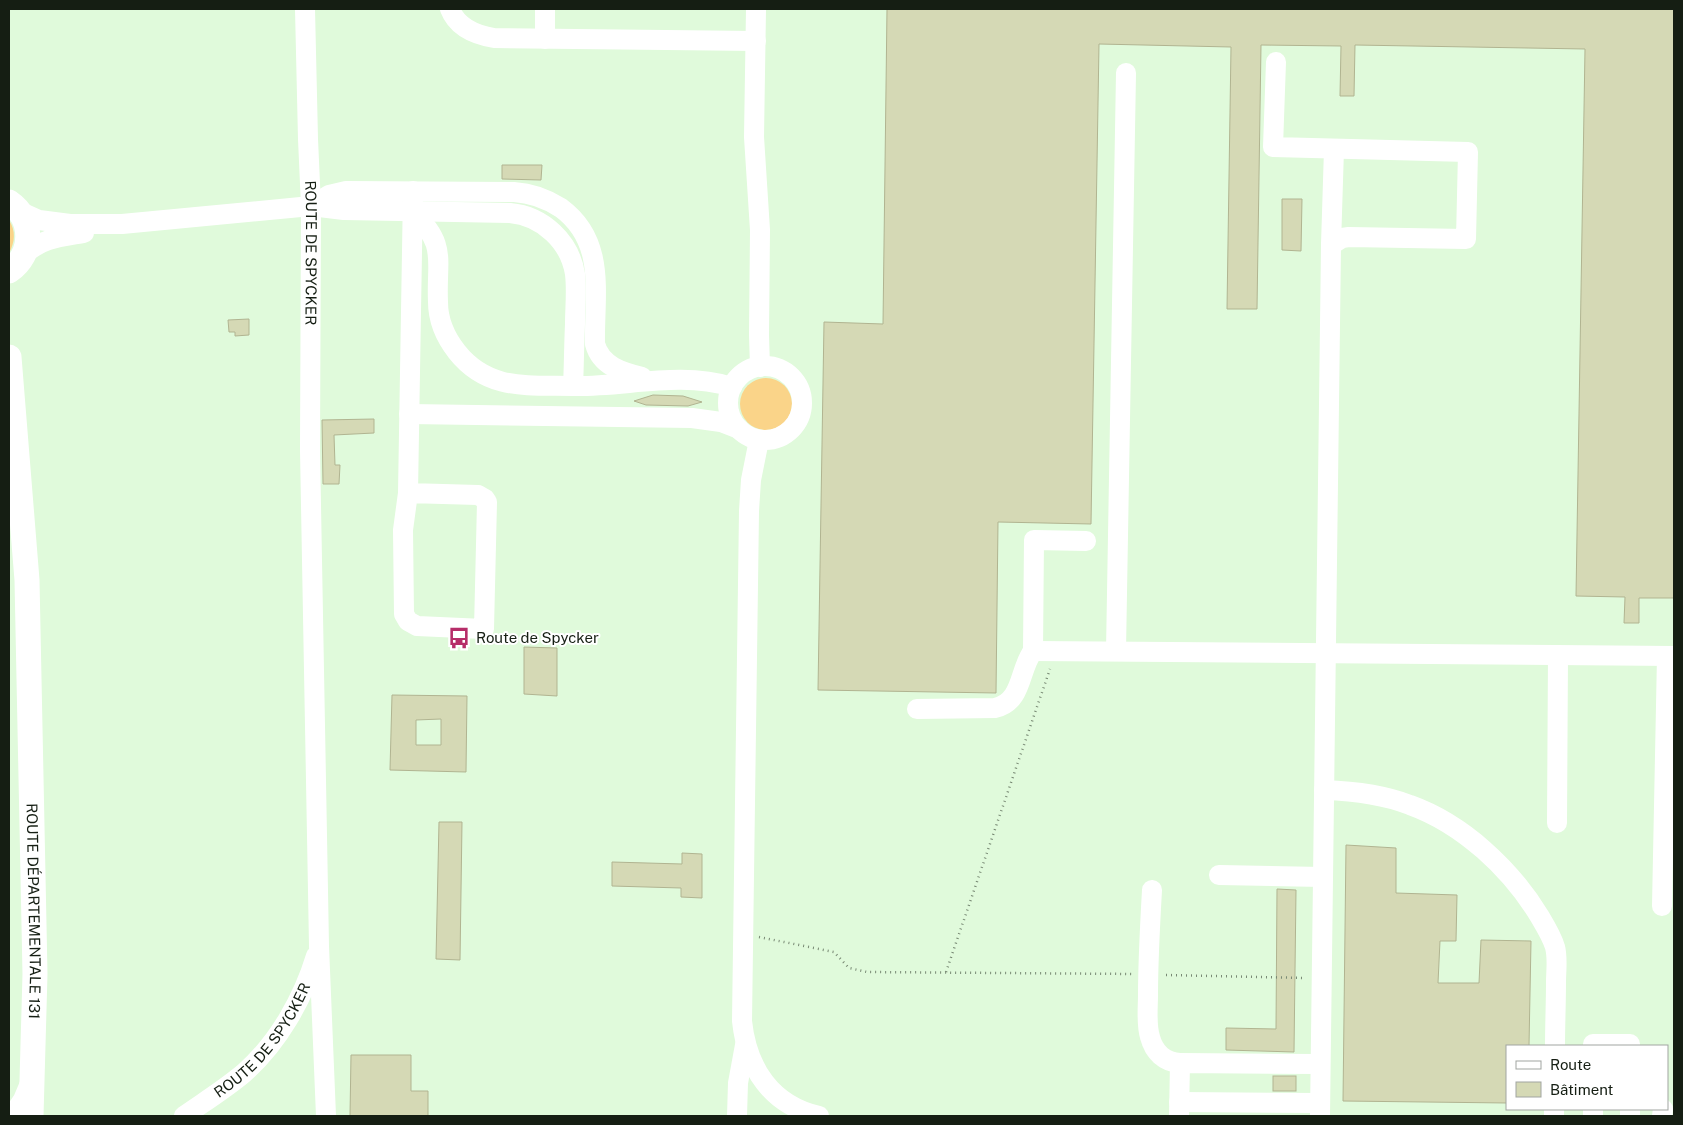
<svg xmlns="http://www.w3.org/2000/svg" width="1683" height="1125" font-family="'Public Sans',sans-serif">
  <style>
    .green { fill: #fad489 }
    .building { fill: #d5d9b5; stroke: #b1b491; fill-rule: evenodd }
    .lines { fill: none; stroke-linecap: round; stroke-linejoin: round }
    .path { stroke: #778873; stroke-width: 2.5; stroke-dasharray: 1 4; stroke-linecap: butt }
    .minor { stroke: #fff; stroke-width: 20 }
    .major { stroke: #fff; stroke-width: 25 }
    .labels { text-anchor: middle; stroke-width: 4; stroke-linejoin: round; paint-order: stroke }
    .street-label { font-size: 15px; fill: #151e13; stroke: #fff }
    .poi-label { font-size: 15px; fill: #151e13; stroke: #fff; text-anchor: start }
  </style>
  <rect width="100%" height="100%" fill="#e0fadb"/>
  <!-- green -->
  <g class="green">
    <path d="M9 220C16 231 15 242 9 253Z"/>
    <circle cx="766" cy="404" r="26"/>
  </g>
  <!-- building -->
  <g class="building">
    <path d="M887 9H1674V598H1639V623H1624L1625 597 1576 596 1585 49 1355 45 1354 96H1340L1341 46 1261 45 1257 309H1227L1231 47 1099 44 1091 524 998 522 996 693 818 690 824 322 883 324Z"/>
    <path d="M502 165H542L541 180 502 179Z"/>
    <path d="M1282 199H1302L1301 251 1282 250Z"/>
    <path d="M249 319V335L235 336V332H229L228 320Z"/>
    <path d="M653 395 683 396 702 402 688 406 646 405 634 401Z"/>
    <path d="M374 419V433L334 435 335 465H340L339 484H323L322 420Z"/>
    <path d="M524 647 557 648V696L524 694Z"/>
    <path d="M392 695 467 696 466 772 390 770ZM441 719V745H416V720Z"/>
    <path d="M439 822H462L460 960 436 959Z"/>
    <path d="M1346 845 1396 848V893L1457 895 1456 941H1440L1438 983H1479L1481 940 1531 941 1529 1046H1507V1103L1343 1101Z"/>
    <path d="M682 853 702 854V898L681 897V888L612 886V862L682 864Z"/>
    <path d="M1277 889 1296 890 1294 1052 1226 1050V1028L1276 1029Z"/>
    <path d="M351 1055H411V1091H428V1116H350Z"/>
    <rect x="1273" y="1076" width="23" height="15"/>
  </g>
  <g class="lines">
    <!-- path -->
    <g class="path">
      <path d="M759 937 834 952 849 968 867 972 1133 974"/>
      <path d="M946 972 1050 669"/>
      <path d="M1166 975 1305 978"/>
    </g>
    <!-- minor -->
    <g class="minor">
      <path id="s1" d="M305 9 308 139 311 206 310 450 319 946 326 1116"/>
      <path d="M450 9C457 27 476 35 494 38L756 41"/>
      <path d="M756 9 754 137 760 230 759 335 760 367"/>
      <path d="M545 39V9"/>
      <path d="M1276 62 1273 147 1468 152 1466 239 1349 237 1342 238 1331 245"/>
      <path d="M311 206 329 195 346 191 514 192C531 193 547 199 561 208 607 242 594 295 595 344 601 366 622 372 642 377"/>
      <path d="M19 211 39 220 70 224H122L311 206 344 210 510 213C543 216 570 242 575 274 577 291 575 308 575 324 574 345 574 366 573 386 627 387 680 371 732 387"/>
      <path d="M412 211C448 246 436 258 438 302 438 320 446 338 457 352 488 391 528 385 573 386"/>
      <path d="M24 255C41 238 61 237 84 233"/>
      <circle cx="765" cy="403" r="37"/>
      <path d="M409 414 692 418 721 422 739 429"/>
      <path d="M759 440 751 480 749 511 742 1021C747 1068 771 1105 819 1116"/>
      <path d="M408 493 478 495 485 499 487 502 484 629 417 626 408 621 404 614 403 530 408 493 413 191"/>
      <path d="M1033 651 1674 656"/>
      <path d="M1116 651 1126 73"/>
      <path d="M917 709 995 708C1023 702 1019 669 1033 651L1034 540 1086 541"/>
      <path d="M1324 790C1354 791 1382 794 1410 805 1463 824 1511 869 1540 917 1546 927 1552 937 1555 947 1558 958 1556 971 1556 982 1556 1003 1555 1025 1555 1046"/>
      <path d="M1557 823 1558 655"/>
      <path d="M1219 875 1323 877"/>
      <path d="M1152 890C1150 925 1148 960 1148 995 1148 1008 1146 1024 1150 1037 1154 1052 1164 1062 1180 1063"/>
      <path d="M1662 906 1667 656"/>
      <path d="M1593 1046V1044H1630V1046"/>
      <path d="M1179 1102 1320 1103"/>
      <path d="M12 1116 23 1100 31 1081"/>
      <path id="s2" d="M184 1116C204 1102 225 1089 244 1073 278 1043 303 999 316 956"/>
      <path d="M737 1116 738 1083 745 1045"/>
      <path d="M1179 1116 1180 1063 1320 1064"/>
      <path d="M1320 1116 1331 245 1334 149"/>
      <path d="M1554 1116V1109"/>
      <path d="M1593 1116V1109"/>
      <path d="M1630 1116V1109"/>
      <path d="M1662 1116 1663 1109"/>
    </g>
    <!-- major -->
    <g class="major">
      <path d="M9 202C34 219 34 254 9 271"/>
      <path id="s3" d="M9 357 27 580 35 974 31 1116"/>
    </g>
  </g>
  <!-- icons -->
  <defs>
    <g id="bus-bare" transform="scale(1.725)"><path d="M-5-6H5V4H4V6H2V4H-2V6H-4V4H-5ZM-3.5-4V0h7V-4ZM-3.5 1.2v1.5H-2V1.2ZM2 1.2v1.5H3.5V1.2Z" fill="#b62d69" stroke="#fff" stroke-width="2.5" paint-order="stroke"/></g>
  </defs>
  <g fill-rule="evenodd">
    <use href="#bus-bare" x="459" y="638"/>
  </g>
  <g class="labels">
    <!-- street labels -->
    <g class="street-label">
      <text dy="5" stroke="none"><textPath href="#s1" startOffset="244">ROUTE DE SPYCKER</textPath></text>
      <text dy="5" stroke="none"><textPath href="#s3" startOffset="555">ROUTE DÉPARTEMENTALE 131</textPath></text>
      <text dy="5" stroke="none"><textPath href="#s2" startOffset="111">ROUTE DE SPYCKER</textPath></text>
    </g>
    <!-- poi labels -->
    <g class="poi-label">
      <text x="476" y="643">Route de Spycker</text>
    </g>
  </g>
  <!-- border -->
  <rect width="1683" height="1125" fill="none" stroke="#151e13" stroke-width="20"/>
  <!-- legend -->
  <rect x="1506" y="1045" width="162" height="65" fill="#ffffff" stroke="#a1a5a1"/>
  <rect x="1516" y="1061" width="25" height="8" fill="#ffffff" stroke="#a1a5a1"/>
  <text x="1550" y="1070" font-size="15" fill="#151e13">Route</text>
  <rect x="1516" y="1082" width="25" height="15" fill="#d5d9b5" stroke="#a1a5a1"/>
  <text x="1550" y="1095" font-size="15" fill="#151e13">Bâtiment</text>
</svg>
